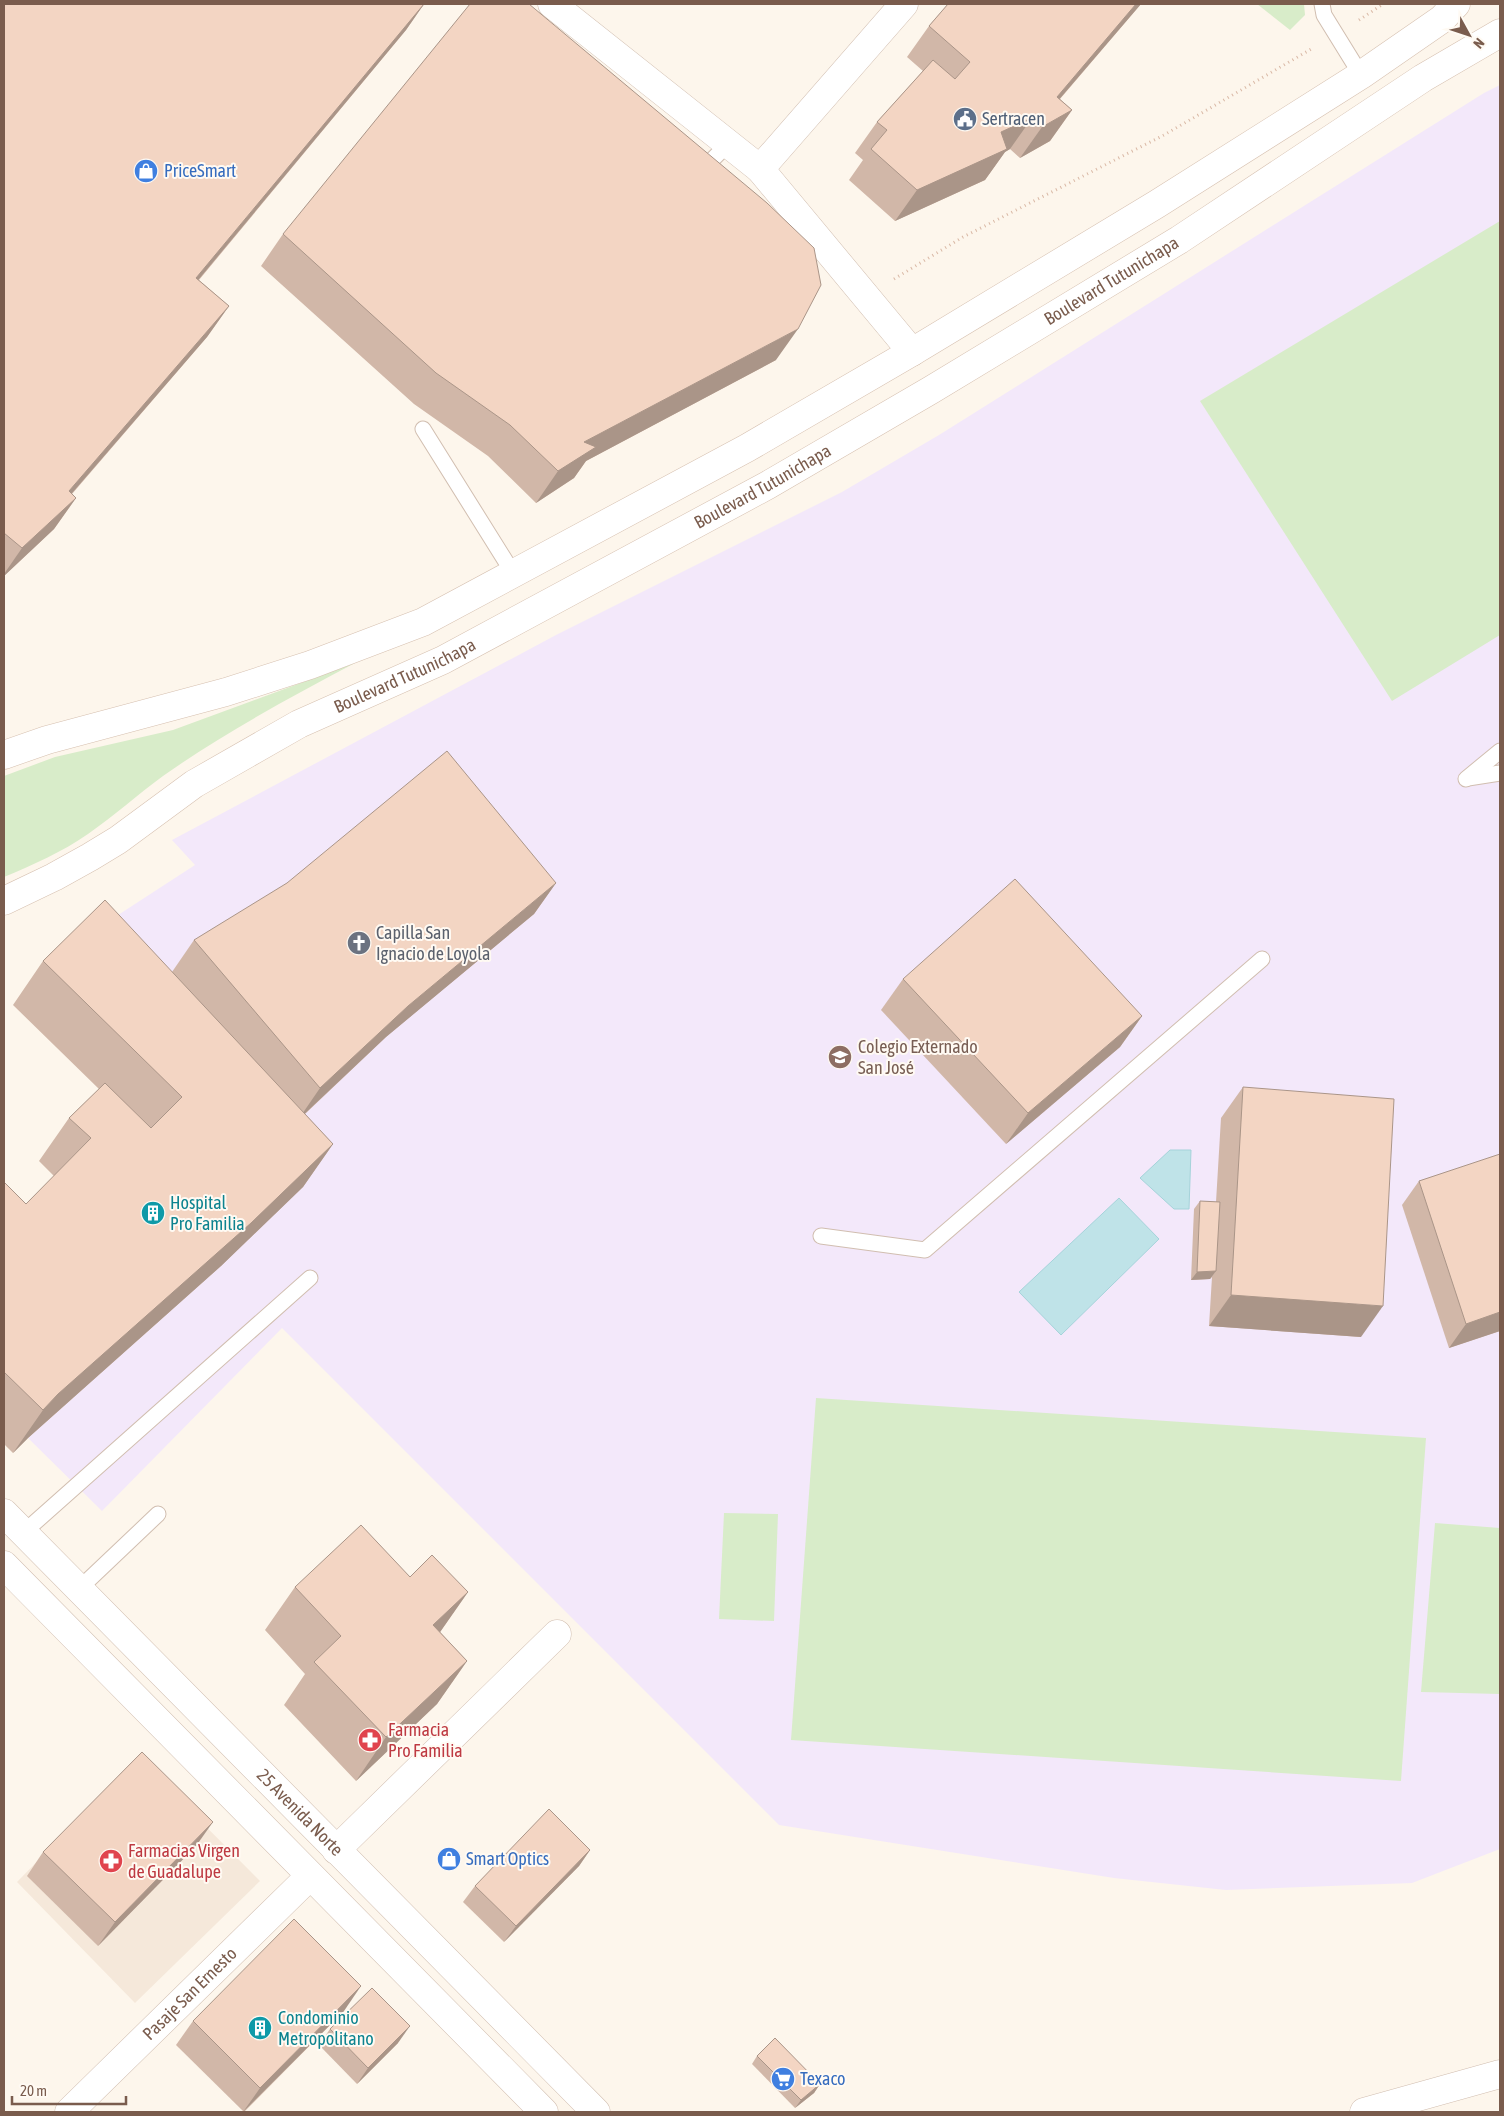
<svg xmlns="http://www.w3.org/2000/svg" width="1504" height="2116" font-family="'Asap Condensed',sans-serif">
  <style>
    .residential { fill: #f5e8da }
    .education { fill: #f3e8fa }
    .green { fill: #d8ecc9 }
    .water { fill: #bfe3e8; stroke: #a5d3da }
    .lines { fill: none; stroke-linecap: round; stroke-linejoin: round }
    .service-casing { stroke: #d1beb0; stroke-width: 17 }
    .minor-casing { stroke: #d1beb0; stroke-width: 29 }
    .tertiary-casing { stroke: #d1beb0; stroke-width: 29 }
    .secondary-casing { stroke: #d6c0b0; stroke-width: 29 }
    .path { stroke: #d9b8a5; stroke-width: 3; stroke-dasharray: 1 4; stroke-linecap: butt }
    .service { stroke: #fff; stroke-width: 15 }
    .minor { stroke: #fff; stroke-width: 28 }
    .tertiary { stroke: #fff; stroke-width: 28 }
    .secondary { stroke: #fff; stroke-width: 28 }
    .wall { fill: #d1b7a8 }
    .shaded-wall { fill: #aa9588 }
    .building { fill: #f3d5c3; stroke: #aa9588 }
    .labels { text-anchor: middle; stroke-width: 4; stroke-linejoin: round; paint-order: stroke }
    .service-label { font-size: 18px; fill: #4e5e75; stroke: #fffaf3; text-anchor: start }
    .shop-label { font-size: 18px; fill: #366cbe; stroke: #fffaf3; text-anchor: start }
    .street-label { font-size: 18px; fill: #7a5c4d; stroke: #fffaf3 }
    .worship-label { font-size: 18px; fill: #5b616d; stroke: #fffaf3; text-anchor: start }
    .education-label { font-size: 18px; fill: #785e54; stroke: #fffaf3; text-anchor: start }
    .culture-label { font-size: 18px; fill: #0d838f; stroke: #fffaf3; text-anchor: start }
    .health-label { font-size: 18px; fill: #be3a42; stroke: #fffaf3; text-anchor: start }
  </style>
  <rect width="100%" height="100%" fill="#fdf6ec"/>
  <!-- residential -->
  <path class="residential" d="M138 1758 260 1881 135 2003 17 1882Z"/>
  <!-- education -->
  <path class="education" d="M1500 85V1849L1412 1883 1226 1890 1114 1878 779 1825 282 1328 102 1511 28 1438 221 1266 75 943 195 865 172 840 556 635 842 492 939 435 1484 93Z"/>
  <!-- green -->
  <g class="green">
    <path d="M1257 4H1304L1305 15 1290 30Z"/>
    <path d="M1500 221V635L1392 701 1200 401Z"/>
    <path d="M355 663C289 698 224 733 163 776 137 795 114 816 88 834 62 852 33 865 4 877V776L55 757 173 730Z"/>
    <path d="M816 1398 1426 1438 1401 1781 791 1740Z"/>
    <path d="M724 1513 778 1514 774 1621 719 1619Z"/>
    <path d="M1435 1523 1500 1528V1694L1421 1692Z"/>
  </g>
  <!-- water -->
  <g class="water">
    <path d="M1170 1150H1191L1189 1209H1174L1140 1178Z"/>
    <path d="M1119 1198 1159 1239 1061 1335 1019 1292Z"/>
  </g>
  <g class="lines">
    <!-- service casing -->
    <g class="service-casing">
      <g id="service">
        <path d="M1322 4 1324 15 1361 75"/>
        <path d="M699 173 728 144"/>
        <path d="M423 429 513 573"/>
        <path d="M1468 778 1500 773"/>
        <path d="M1466 779 1500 751"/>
        <path d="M821 1236 925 1250 1262 959"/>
        <path d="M23 1533 310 1278"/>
        <path d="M79 1589 158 1514"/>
      </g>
    </g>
    <!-- minor casing -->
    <g class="minor-casing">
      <g id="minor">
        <path d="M552 4 760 169 912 352"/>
        <path d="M760 169 904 4"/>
        <path d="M336 1850 557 1634"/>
        <path id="s1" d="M69 2112 310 1876"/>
      </g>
    </g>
    <!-- tertiary casing -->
    <g class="tertiary-casing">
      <g id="tertiary">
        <path id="s2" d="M4 1513 596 2112"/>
        <path d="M4 1565 544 2112"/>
        <path d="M1364 2112 1500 2074"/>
      </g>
    </g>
    <!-- secondary casing -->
    <g class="secondary-casing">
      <g id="secondary">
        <path d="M4 755 47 740 226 692 310 665 423 622 747 448 912 352 1157 204 1361 75 1442 19 1456 4"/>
        <path id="s3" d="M4 901 54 877 90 857 118 840 194 784 299 724 443 660 768 485 931 390 1179 240 1423 78 1500 33"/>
      </g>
    </g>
    <!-- path -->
    <g class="path">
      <path d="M1359 20 1383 4"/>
      <path d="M894 279 963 237 1164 135 1313 48"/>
    </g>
    <!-- service -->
    <use href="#service" class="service"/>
    <!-- minor -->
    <use href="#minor" class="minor"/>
    <!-- tertiary -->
    <use href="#tertiary" class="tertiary"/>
    <!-- secondary -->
    <use href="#secondary" class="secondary"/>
  </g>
  <!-- wall -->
  <g class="wall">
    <path d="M4 4H424L406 30 199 280 229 306 207 337 72 494 76 498 54 529 4 576Z"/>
    <path d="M948 4H1141L1060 99 1072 110 1050 141 1020 158 1010 149 1005 152 985 180 895 221 849 180 863 160 855 153 877 122 923 71 907 57 929 26Z"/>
    <path d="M283 234 776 360 586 461 574 478 536 503 488 456 414 404 261 266Z"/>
    <path d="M556 883 534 914 386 1037 305 1114 333 1144 303 1187 221 1266 28 1438 13 1453 4 1444V1182L26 1204 54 1176 39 1161 69 1118 99 1089 13 1005 43 961 172 972 194 940Z"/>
    <path d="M903 979 1142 1016 1120 1047 1006 1144 881 1010Z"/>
    <path d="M1243 1087 1361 1337 1209 1326 1212 1277 1210 1279 1191 1280 1194 1209 1200 1201 1216 1202 1221 1118Z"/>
    <path d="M1500 1156V1331L1449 1348 1402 1205 1419 1181Z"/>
    <path d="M410 1577 468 1592 440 1632 467 1661 437 1704 356 1781 284 1705 305 1674 265 1630 295 1587Z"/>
    <path d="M196 1846 98 1946 27 1876 43 1852Z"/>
    <path d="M590 1850 579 1866 504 1942 463 1902 475 1886Z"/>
    <path d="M344 2011 244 2112 176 2045 193 2021Z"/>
    <path d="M330 2029 398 2043 357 2084 319 2045Z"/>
    <path d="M757 2056 820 2084 814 2093 795 2108 752 2064Z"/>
  </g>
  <!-- shaded-wall -->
  <g class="shaded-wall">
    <path d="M424 4 406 30 174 309 196 278Z"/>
    <path d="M1136 4H1141L1038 124 1057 97Z"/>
    <path d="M1072 110 1050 141 1020 158 1042 127Z"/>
    <path d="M1032 118 1010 149 1005 152 985 180 895 221 917 190 1001 132Z"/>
    <path d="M229 306 207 337 47 522 69 491Z"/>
    <path d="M798 329 776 360 586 461 574 478 536 503 558 471 584 442Z"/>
    <path d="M76 498 54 529 4 576V574L22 548Z"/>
    <path d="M556 883 534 914 386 1037 298 1120 320 1088 408 1006Z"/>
    <path d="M1142 1016 1120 1047 1006 1144 1028 1113Z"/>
    <path d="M333 1144 303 1187 221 1266 28 1438 13 1453 43 1410 58 1394Z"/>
    <path d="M1216 1271 1210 1279 1191 1280 1197 1272Z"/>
    <path d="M1231 1295 1383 1306 1361 1337 1209 1326Z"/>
    <path d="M1500 1312V1331L1449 1348 1466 1324Z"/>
    <path d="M468 1592 438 1635 433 1625Z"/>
    <path d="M467 1661 437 1704 356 1781 386 1737Z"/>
    <path d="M213 1822 196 1846 98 1946 115 1922Z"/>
    <path d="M590 1850 579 1866 504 1942 516 1926Z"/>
    <path d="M361 1986 344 2011 243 2112 260 2088Z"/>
    <path d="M410 2026 398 2043 357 2084 368 2068Z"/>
    <path d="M820 2084 814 2093 795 2108 801 2100Z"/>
  </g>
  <!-- building -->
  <g class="building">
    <path d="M4 4H424L196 278 229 306 69 491 76 498 22 548 4 533Z"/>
    <path d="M470 4H529L767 203 814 248 821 285 798 329 584 442 596 447 558 471 510 425 436 373 283 234Z"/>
    <path d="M948 4H1136L1057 97 1072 110 1042 127 1032 118 1001 132 1007 149 917 190 871 149 887 130 877 122 933 60 955 79 970 62 929 26Z"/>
    <path d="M447 751 556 883 408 1006 320 1088 194 940 287 883Z"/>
    <path d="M1015 879 1142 1016 1028 1113 903 979Z"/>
    <path d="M105 900 333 1144 251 1223 58 1394 43 1410 4 1372V1182L26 1204 91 1138 69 1118 105 1083 151 1128 182 1097 43 961Z"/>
    <path d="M1243 1087 1394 1099 1383 1306 1231 1295Z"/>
    <path d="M1500 1154V1312L1466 1324 1419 1181Z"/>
    <path d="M1200 1201 1220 1202 1216 1271 1197 1272Z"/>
    <path d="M361 1525 410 1577 432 1555 468 1592 433 1625 467 1661 386 1737 314 1662 341 1636 295 1587Z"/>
    <path d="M142 1752 213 1822 115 1922 43 1852Z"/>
    <path d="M549 1809 590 1850 516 1926 475 1886Z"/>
    <path d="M294 1919 361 1986 260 2088 193 2021Z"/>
    <path d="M372 1988 410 2026 368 2068 330 2029Z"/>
    <path d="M775 2038 820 2084 801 2100 757 2056Z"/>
  </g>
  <!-- icons -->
  <defs>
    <g id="civic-disc" transform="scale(1.25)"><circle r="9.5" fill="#5c6f8a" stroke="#fffaf3"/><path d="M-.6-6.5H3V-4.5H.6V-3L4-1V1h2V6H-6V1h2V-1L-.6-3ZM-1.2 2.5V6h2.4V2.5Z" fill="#fff"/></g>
    <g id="shop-disc" transform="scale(1.25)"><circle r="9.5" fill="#3f7fe0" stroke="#fffaf3"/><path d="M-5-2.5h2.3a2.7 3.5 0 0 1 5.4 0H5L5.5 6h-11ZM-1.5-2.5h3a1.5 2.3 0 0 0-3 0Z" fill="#fff"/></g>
    <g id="church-disc" transform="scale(1.25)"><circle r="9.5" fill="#6b7280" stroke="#fffaf3"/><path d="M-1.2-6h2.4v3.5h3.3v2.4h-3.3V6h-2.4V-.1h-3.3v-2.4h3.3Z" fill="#fff"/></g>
    <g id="school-disc" transform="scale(1.25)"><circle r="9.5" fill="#8d6e63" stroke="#fffaf3"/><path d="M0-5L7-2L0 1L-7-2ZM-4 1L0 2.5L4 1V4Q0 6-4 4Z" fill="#fff"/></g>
    <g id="building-disc" transform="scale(1.25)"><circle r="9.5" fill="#0f9aa8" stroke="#fffaf3"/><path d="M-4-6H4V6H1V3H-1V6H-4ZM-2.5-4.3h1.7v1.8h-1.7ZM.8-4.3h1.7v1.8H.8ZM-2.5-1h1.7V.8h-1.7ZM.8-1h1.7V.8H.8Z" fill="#fff"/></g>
    <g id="pharmacy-disc" transform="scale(1.25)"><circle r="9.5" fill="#e0444e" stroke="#fffaf3"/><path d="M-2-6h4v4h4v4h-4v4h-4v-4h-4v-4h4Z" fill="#fff"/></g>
    <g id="supermarket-disc" transform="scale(1.25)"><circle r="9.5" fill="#3f7fe0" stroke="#fffaf3"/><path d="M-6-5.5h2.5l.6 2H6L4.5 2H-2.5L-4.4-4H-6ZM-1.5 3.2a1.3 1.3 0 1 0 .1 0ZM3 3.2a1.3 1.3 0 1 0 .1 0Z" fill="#fff"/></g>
  </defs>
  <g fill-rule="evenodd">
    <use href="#civic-disc" x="965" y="119"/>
    <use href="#shop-disc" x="146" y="171"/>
    <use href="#church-disc" x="359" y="943"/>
    <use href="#school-disc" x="840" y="1057"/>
    <use href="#building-disc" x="153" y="1213"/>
    <use href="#pharmacy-disc" x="370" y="1740"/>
    <use href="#shop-disc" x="449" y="1859"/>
    <use href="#pharmacy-disc" x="111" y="1861"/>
    <use href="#building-disc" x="260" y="2028"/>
    <use href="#supermarket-disc" x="783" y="2079"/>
  </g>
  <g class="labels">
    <!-- service labels -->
    <g class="service-label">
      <text x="982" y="125">Sertracen</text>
    </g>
    <!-- shop labels -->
    <g class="shop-label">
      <text x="164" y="177">PriceSmart</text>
      <text x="466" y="1865">Smart Optics</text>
      <text x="800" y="2085">Texaco</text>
    </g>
    <!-- street labels -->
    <g class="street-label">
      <text dy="6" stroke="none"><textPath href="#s3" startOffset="1271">Boulevard Tutunichapa</textPath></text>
      <text dy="6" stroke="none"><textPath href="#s3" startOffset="866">Boulevard Tutunichapa</textPath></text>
      <text dy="6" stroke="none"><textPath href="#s3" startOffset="461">Boulevard Tutunichapa</textPath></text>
      <text dy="6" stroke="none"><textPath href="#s2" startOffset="421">25 Avenida Norte</textPath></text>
      <text dy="6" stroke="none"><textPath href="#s1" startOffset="169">Pasaje San Ernesto</textPath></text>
    </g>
    <!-- worship labels -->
    <g class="worship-label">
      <text x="376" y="939">Capilla San<tspan x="376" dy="21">Ignacio de Loyola</tspan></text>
    </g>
    <!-- education labels -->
    <g class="education-label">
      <text x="858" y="1053">Colegio Externado<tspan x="858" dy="21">San José</tspan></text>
    </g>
    <!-- culture labels -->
    <g class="culture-label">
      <text x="170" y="1209">Hospital<tspan x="170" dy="21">Pro Familia</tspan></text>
      <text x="278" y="2024">Condominio<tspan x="278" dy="21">Metropolitano</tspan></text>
    </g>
    <!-- health labels -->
    <g class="health-label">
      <text x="388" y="1736">Farmacia<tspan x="388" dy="21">Pro Familia</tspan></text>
      <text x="128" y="1857">Farmacias Virgen<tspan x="128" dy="21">de Guadalupe</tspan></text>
    </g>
  </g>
  <!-- border -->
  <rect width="1504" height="2116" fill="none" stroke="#7a5c4d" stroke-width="10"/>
  <!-- north arrow -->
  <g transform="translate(1469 35) rotate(130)" stroke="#fffaf3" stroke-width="4" paint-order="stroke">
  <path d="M0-4L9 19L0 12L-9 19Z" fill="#7a5c4d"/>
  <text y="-8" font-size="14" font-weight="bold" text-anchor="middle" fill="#7a5c4d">N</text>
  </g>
  <!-- scale -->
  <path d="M12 2096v8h114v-8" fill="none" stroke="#7a5c4d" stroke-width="2.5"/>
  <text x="20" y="2096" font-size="15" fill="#7a5c4d" stroke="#fffaf3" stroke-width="4" paint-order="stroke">20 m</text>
</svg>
